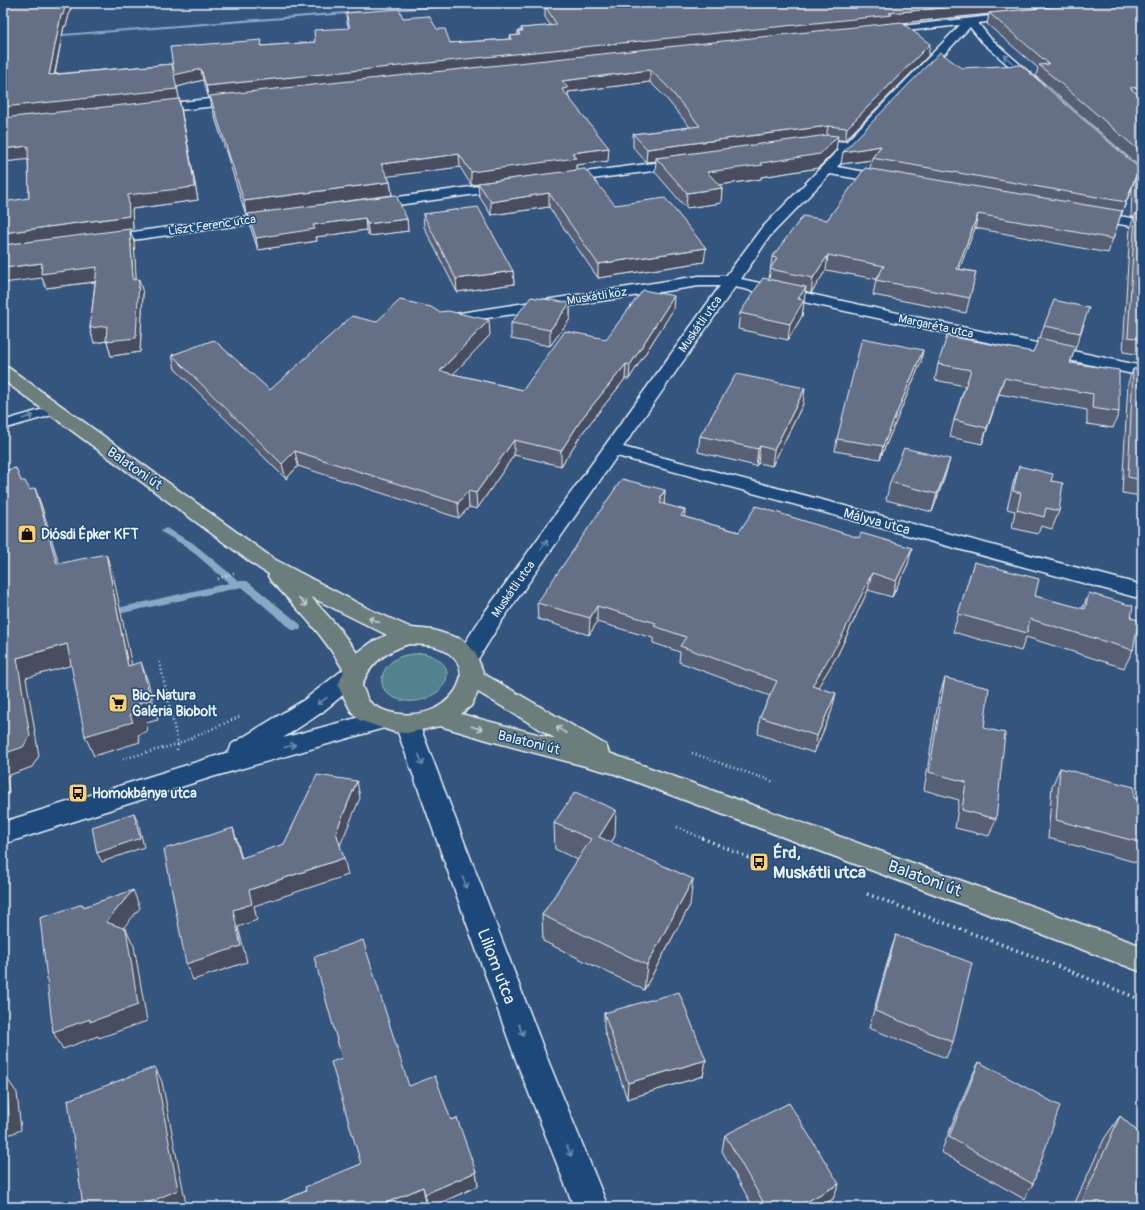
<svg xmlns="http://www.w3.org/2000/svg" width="1145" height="1210" font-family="Pangolin,sans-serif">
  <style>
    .green { fill: #51828d; stroke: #9cbac2 }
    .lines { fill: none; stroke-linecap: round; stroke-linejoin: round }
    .stream { fill: #88a9c6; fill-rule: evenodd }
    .lane-casing { stroke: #e8f1f8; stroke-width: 3 }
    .street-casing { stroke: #e8f1f8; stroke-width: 3 }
    .secondary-casing { stroke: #e8f1f8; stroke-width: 3 }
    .primary-casing { stroke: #e8f1f8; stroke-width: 3 }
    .path-far1 { stroke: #e8f1f8; stroke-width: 2.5; stroke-dasharray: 1 3; stroke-linecap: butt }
    .path { stroke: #e8f1f8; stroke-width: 3.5; stroke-dasharray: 1.5 4; stroke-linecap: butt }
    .lane { fill: #1f4a7a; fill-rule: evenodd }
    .street { fill: #1f4a7a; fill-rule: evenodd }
    .secondary { fill: #1f4a7a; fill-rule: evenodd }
    .primary { fill: #6c7e7c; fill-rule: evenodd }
    .wall { fill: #575f73; stroke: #e8f1f8 }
    .shaded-wall { fill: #474e5e; stroke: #e8f1f8 }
    .building { fill: #656f86; stroke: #e8f1f8 }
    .oneway { stroke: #6f8dac }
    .oneway2 { stroke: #c3ced3 }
    .labels { text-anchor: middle; stroke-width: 3; stroke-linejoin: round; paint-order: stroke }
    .far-street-label { font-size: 12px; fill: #e8f1f8; stroke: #1f4a7a }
    .street-label { font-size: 14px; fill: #e8f1f8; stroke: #1f4a7a }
    .poi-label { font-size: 14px; font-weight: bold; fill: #e8f1f8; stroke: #1f4a7a; text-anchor: start }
    .near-poi-label { font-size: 17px; font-weight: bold; fill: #e8f1f8; stroke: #1f4a7a; text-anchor: start }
    .near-street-label { font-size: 17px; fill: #e8f1f8; stroke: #1f4a7a }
  </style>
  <rect width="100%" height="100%" fill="#34557e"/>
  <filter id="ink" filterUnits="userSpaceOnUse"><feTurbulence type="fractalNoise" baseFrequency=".025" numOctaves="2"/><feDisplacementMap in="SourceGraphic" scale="8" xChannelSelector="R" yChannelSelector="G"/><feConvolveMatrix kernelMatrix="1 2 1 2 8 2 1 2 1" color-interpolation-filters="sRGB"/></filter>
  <g filter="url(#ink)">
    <!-- green -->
    <path class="green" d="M423 653C475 667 432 714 395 698 372 688 382 663 402 656 409 654 416 654 423 653Z"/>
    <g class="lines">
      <!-- stream -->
      <g class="stream">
        <path d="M567 3H602L529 7H453L387 11 385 10 453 5Z"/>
        <path d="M359 11 361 13 50 37 48 36 50 35Z"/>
        <path d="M166 528 193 543 239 581H247L300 624 301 627 300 630H292L242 587 109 616 105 615 104 613 105 611 109 610 229 583 187 547 163 533 161 531Z"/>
      </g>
      <!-- lane casing -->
      <g class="lane-casing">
        <path id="lane" d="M54 406 59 407 61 410 59 413 3 429V421Z"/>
      </g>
      <!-- street casing -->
      <g class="street-casing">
        <g id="street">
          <path d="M1017 13 1022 16 1021 18 978 23 990 38 1041 83 1043 85 1041 87H1033L982 42 970 27 837 167 894 177 896 180 894 183 889 184 830 174 770 236 741 279 1142 366V376L735 287 623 447 1142 585V599L617 456 501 622 475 664 467 666 459 664 455 658 485 612 720 286H699L441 325 435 323 433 320 435 317 699 276H726L760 230 839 149 826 148 807 151 801 147 802 144 826 140 846 142 960 25 879 34 875 33 874 31 875 29Z"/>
          <path d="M240 96 244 97 246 100 244 103 151 113 145 109 151 105Z"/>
          <path d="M686 159 691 160 693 163 691 166 561 183 556 182 554 179 556 176 561 175Z"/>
          <path d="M507 182 512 183 514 186 512 189 369 209 364 208 362 205 364 202 369 201Z"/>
          <path d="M1090 211 1142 220V228L1085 218 1083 215 1085 212Z"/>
          <path d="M279 212 284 213 286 216 284 219 103 244 98 243 96 240 98 237 103 236Z"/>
          <path d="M407 715 416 717 419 724 549 1063 608 1207H574L517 1063 395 724 398 717Z"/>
        </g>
      </g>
      <!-- secondary casing -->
      <g class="secondary-casing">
        <path id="secondary" d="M352 667 360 669 364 675 360 681 321 713 283 738 382 711 391 714 394 720 391 726 212 777 3 844V822L229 752 232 744 304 700 344 669Z"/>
      </g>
      <!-- primary casing -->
      <g class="primary-casing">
        <path id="primary" d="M3 367 9 368 274 559 369 609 412 628 433 630 461 639 475 652 484 674 606 745 609 753 1142 946V972L615 774 494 742 440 726 407 733 394 732 359 720 351 711 338 686 344 671C325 637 298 609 271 581L268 576 269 574 260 569 3 380ZM311 597 387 635 372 642 357 653 338 627ZM409 644C421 645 435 644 445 651 474 668 458 697 434 709 421 715 402 716 389 712 381 709 374 707 368 700 366 696 364 690 362 686 369 663 387 651 409 644ZM478 692 556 739 461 714 471 706Z"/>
      </g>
      <!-- path-far1 -->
      <g class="path-far1">
        <path d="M218 579 236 572"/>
        <path d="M177 750 178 744 241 716"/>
        <path d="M692 753 774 782"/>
        <path d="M123 759 178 744 159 659"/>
        <path d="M677 827 704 839"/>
      </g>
      <!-- path -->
      <g class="path">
        <path d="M702 838 759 862"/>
        <path d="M867 894 1027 954 1142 1000"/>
      </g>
      <!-- lane -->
      <use href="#lane" class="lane"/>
      <!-- street -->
      <use href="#street" class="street"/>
      <!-- secondary -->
      <use href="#secondary" class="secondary"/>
      <!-- primary -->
      <use href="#primary" class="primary"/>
    </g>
    <!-- wall -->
    <g class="wall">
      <path d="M3 3H72L66 26H64L55 74 172 64 262 46 315 42 349 28 347 23 346 13 403 18 437 29 450 43 510 39V36L518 35V31H521V28L551 26 545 17V6L1142 3V169L1036 76 1038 68 987 24 989 14 902 23 928 56 845 140H837L836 150 818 168 761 177V179L719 185 722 188 721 203 686 208 655 172 656 161 646 162 633 147V134L690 127 665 97 650 82 568 92V96L608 161 576 165V170L615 205 704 262 598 278 549 207 491 215 479 196 478 184 471 185 460 167 387 176 390 182 392 195 246 215 212 108 210 98H209L203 80 177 87 198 200 132 209 133 229 130 230 134 242 136 280 143 293 140 352 111 356 107 341 94 343 90 328 95 282 46 288 42 278 29 198 28 159 3 162Z"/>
      <path d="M961 68 1140 169H1142V355L1123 352 1130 227 1134 217 1131 216 1132 188 1121 215 1108 253 975 228 959 269 976 272 966 313 873 295 876 279 826 270 811 293 805 291 802 316 788 340 738 329 740 313 769 280 772 257 827 220 870 168 872 160 841 164Z"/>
      <path d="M248 214 407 219 408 231 369 236 366 230 316 237 317 241 258 250 250 226Z"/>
      <path d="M423 214 513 271 514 284 457 292 424 227Z"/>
      <path d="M570 303V319L550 346 511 339V323Z"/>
      <path d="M673 310 629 379H625L583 432 561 466 514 455 477 509 469 507 459 518 298 466 286 479 175 369 172 355 270 390 376 322 439 312 490 335 453 374 523 390 606 339Z"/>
      <path d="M1084 324 1070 363 1119 412 1113 428 1087 424V410L999 394 982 444 950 437 954 420 965 386 935 380 938 364 1033 352 1040 338 1044 326Z"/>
      <path d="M921 362 880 459 835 451 837 439Z"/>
      <path d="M1133 369H1142V496L1122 493 1128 383Z"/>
      <path d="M803 404 772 466 758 463 756 466 698 452 700 436Z"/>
      <path d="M1019 466 1051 481 1059 511 1052 529 1041 526 1038 534 1012 528 1015 511 1007 509 1013 484Z"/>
      <path d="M945 476 932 512 886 500 890 482Z"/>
      <path d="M665 490 664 504 684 517 739 532 908 564 892 597 868 590 838 654 817 688 832 710 814 753 758 734 760 717 770 696 679 662 680 652 653 643V638L597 622 589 635 538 619 537 603Z"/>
      <path d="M974 562 1035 596 1082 609 1089 593 1131 618 1133 650 1124 668 1026 637 1021 651 953 632Z"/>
      <path d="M945 678 984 728 996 819 989 836 955 828 959 800 924 790 939 696Z"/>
      <path d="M1060 768 1134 798 1142 800V864L1048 838 1052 786Z"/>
      <path d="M554 823 615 836 611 843 690 905 644 990 543 941 542 915 578 860 555 849Z"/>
      <path d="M896 935 953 1042 946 1058 869 1028 890 953Z"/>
      <path d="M604 1013 706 1060 703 1076 627 1099 604 1029Z"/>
      <path d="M979 1062 1033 1184 1024 1199 941 1152 971 1078Z"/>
      <path d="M409 1086 451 1120 476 1172 478 1186 431 1207H428L426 1202 414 1207H267L306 1191 361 1164Z"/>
      <path d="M1120 1116 1139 1133 1142 1207H1073L1104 1139Z"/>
      <path d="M725 1135 839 1184 833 1199 818 1207H753L722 1151Z"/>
    </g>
    <!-- shaded-wall -->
    <g class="shaded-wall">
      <path d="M66 3H72L66 26H64L52 86 49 75 61 15Z"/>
      <path d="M996 3H1105L989 13V14L890 24V26L209 98 206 86 889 13Z"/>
      <path d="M930 44 928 56 845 140 847 128Z"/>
      <path d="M172 64 201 69 203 80 177 87 198 200 132 209 133 229 130 230 134 242 137 294 133 280 130 230 3 247V233L129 216 3 119V107Z"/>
      <path d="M650 70V82L568 92V100L562 101V81Z"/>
      <path d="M828 126 826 139 656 158V161L646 162 647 149Z"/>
      <path d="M838 136 836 150 818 168 761 177V179L705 187 707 172 761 163Z"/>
      <path d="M28 146 32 159 3 162V149Z"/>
      <path d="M881 146 872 158V160L841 164 843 152Z"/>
      <path d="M609 148 608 161 576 165V171L478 183V184L471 185V172L572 153Z"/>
      <path d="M459 154 460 167 383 177 381 164Z"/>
      <path d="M1136 175 1132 188 1121 215 1126 202Z"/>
      <path d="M390 182 392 195 246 215 244 201Z"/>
      <path d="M722 188 721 203 686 208 687 193Z"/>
      <path d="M549 193V207L491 215V202Z"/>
      <path d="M978 214 975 228 954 283 957 269Z"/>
      <path d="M365 218 366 230 316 237 317 241 258 250 256 238 313 225Z"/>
      <path d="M407 219 408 231 369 236 367 224Z"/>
      <path d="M706 248 704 262 598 278V264Z"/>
      <path d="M828 255 826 270 811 293 813 278Z"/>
      <path d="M42 263 97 267 101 281 46 288 42 278 3 283V268Z"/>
      <path d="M513 271 514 284 457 292 456 279Z"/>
      <path d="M139 279 143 293 140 352 111 356 107 341 94 343 90 328Z"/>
      <path d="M806 287 802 316 788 340 790 324 798 299Z"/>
      <path d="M674 296 673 310 629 379 630 365Z"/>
      <path d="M570 303V319L550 346V330Z"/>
      <path d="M489 320 490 335 442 386 440 371Z"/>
      <path d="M923 350 921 362 880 459 883 446Z"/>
      <path d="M626 364 625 379 583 432 561 466V451L583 417Z"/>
      <path d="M1004 378 999 394 982 444 987 428Z"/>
      <path d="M805 388 803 404 772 466 774 450Z"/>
      <path d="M514 440V455L477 509 476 493Z"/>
      <path d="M760 446 758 463 756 466 758 449Z"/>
      <path d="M295 451 298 466 286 479 282 464Z"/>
      <path d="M950 459 945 476 932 512 937 494Z"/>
      <path d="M35 488 42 507 65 584 57 564Z"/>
      <path d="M665 490 664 506 659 519 660 498Z"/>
      <path d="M468 491 469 507 459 518 458 503Z"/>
      <path d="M685 510 684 526 681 516Z"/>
      <path d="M912 548 908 564 892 597 896 581Z"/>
      <path d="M106 554 113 574 136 686 128 666Z"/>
      <path d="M872 573 868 590 838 654 809 702 812 686Z"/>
      <path d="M597 606V622L589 635 590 618Z"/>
      <path d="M67 644 76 664 26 678 39 756 32 767 7 776 9 793 3 795V754L17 658Z"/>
      <path d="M141 662 148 682 158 720 146 723 148 731 138 735 140 742 94 756 85 736 130 715 139 703Z"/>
      <path d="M836 693 832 710 814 753 817 736Z"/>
      <path d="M357 781 360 798 339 848 336 832Z"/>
      <path d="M616 810 615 836 598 863 599 837Z"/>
      <path d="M134 813 138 822 144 847 102 862 97 853Z"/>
      <path d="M233 828 238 844 246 875 241 858Z"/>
      <path d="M344 858 348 875 254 906 257 920 238 927 247 962 193 980 186 964 233 910 249 890Z"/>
      <path d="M693 879 690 905 644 990 647 965Z"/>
      <path d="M133 890 140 908 114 939 106 922Z"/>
      <path d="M126 929 134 946 147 1021 99 1038 98 1036 63 1049 53 1032Z"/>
      <path d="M706 1060 703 1076 627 1099 628 1083Z"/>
      <path d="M3 1063 6 1098 3 1094Z"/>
      <path d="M155 1067 162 1082 186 1204 179 1207H144L143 1205Z"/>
      <path d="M6 1077 17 1093 21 1130 3 1137V1117Z"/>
      <path d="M476 1172 478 1186 431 1207H428L425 1194Z"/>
      <path d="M839 1184 833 1199 818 1207H797Z"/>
      <path d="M423 1187 426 1202 414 1207H377Z"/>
    </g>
    <!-- building -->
    <g class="building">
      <path d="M3 3H66L63 15H61L49 75 172 64 174 73 170 47 262 40 261 46 315 42 314 30 350 28 346 13 399 9 403 18 429 16 437 29H445L450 43 512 39 510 36 520 35 518 31H523L521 28 557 25 545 6 603 3H996L889 13 892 15 206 86 201 69 174 75 177 89 3 107Z"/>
      <path d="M1092 3H1142V87L1130 88 1142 98V153L1039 65 1049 64 989 13Z"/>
      <path d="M901 22 930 44 847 128 828 126 647 149 633 134 700 126 666 85 650 70 562 81 568 88 562 89 609 148 572 153 576 158 471 172 459 154 381 164 390 182 244 201 210 96Z"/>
      <path d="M940 52 961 68 1021 65 1140 169H1142V205L1135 203 1136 175 1126 202 872 158 881 146 843 152Z"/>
      <path d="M179 99 195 187 128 195 129 216 3 233V202L29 198 28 146 3 149V118Z"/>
      <path d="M828 135 838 136 820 154 761 163 763 165 707 172 722 188 687 193 656 158Z"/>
      <path d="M865 168 1122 211 1113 239 978 214 957 269 976 272 970 298 876 280 884 266 828 255 813 278 770 269 777 258 772 257 803 216 827 220Z"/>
      <path d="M585 169 615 205 665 198 706 248 598 264 549 193 491 202 478 183Z"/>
      <path d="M396 195 407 219 367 224 365 218 313 225 315 229 256 238 248 214Z"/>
      <path d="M478 207 513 271 456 279 423 214Z"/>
      <path d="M1135 214 1142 215V339L1128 337Z"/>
      <path d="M130 229 133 280 139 279 136 338 106 341 107 326 90 328 97 267 41 274 42 263 3 268V245Z"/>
      <path d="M763 278 806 287 798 299 804 300 790 324 740 313Z"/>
      <path d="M643 290 674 296 630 365 626 364 583 417 561 451 514 440 476 493 468 491 458 503 295 451 282 464 172 355 214 340 270 390 352 316 376 322 400 300 431 307 439 312 448 311 489 320 440 371 523 390 565 331 606 339Z"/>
      <path d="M531 297 570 303 550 330 511 323Z"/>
      <path d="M1054 300 1089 308 1080 333 1044 326Z"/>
      <path d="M947 336 1033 352 1039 338 1076 346 1070 363 1119 370V412L1092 408 1093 394 1004 378 987 428 954 420 971 370 938 364Z"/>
      <path d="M862 338 923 350 883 446 837 439Z"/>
      <path d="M1133 369H1142V480L1128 477Z"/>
      <path d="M736 374 805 388 774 450 760 446 758 449 700 436Z"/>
      <path d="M904 448 950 459 937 494 890 482Z"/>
      <path d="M1019 466 1053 474 1051 481 1063 483 1059 511 1046 508 1044 517 1017 510 1021 493 1013 491Z"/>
      <path d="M16 468 21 481H25L30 490 35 488 57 564 106 554 128 666 141 662 151 700 139 703 140 711 130 715 133 722 85 736 67 644 17 658 30 736 23 747 3 754V553H5L3 544V471Z"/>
      <path d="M622 479 665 490 660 498 662 499 660 503 685 510 681 516 739 532 756 506 859 538 861 533 912 548 896 581 872 573 841 638 812 686 836 693 817 736 760 717 777 681 680 646 686 637 654 626 656 623 597 606 590 618 537 603Z"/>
      <path d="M974 562 1039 579 1035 596 1085 609 1089 593 1133 606 1131 618 1139 620 1133 650 1030 619 1027 633 958 614Z"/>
      <path d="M945 678 989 688 984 728 1005 733 996 819 962 810 966 782 929 772Z"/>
      <path d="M1060 768 1134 787V798L1142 800V843L1056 820Z"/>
      <path d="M317 775 357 781 336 832 344 858 249 890 252 904 233 910 241 946 186 964 164 849 233 828 241 858 284 844Z"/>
      <path d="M575 792 616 810 599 837 693 879 647 965 542 915 591 839 554 823Z"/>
      <path d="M134 813 140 838 97 853 92 827Z"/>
      <path d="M133 890 106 922 126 929 138 1005 90 1022V1019L53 1032 40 918 83 904V907Z"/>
      <path d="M896 935 972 963 953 1042 875 1011Z"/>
      <path d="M363 940 409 1086 435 1076 451 1120 457 1118 476 1172 425 1194 423 1187 377 1207H267L306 1191 305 1187 361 1164 331 1062 342 1058 314 957Z"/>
      <path d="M679 992 706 1060 628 1083 604 1013Z"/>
      <path d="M979 1062 1060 1106 1033 1184 949 1137Z"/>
      <path d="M155 1067 178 1190 143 1205 144 1207H83L68 1100Z"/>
      <path d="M6 1077 9 1115 3 1117V1079Z"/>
      <path d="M789 1103 839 1184 797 1207H766L725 1135Z"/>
      <path d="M1120 1116 1139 1133 1142 1129V1207H1084L1081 1204Z"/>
    </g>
    <!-- one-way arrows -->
    <defs><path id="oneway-shaft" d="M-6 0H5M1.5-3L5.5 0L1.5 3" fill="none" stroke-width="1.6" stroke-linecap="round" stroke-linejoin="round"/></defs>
    <g class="oneway">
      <use href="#oneway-shaft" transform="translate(1008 59) rotate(-138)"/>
      <use href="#oneway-shaft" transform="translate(28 417) rotate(-16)"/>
      <use href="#oneway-shaft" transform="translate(544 545) rotate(-55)"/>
      <use href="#oneway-shaft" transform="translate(322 701) rotate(146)"/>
      <use href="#oneway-shaft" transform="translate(290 746) rotate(-15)"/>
      <use href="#oneway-shaft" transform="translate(421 760) rotate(69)"/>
      <use href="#oneway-shaft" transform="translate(465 883) rotate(69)"/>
      <use href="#oneway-shaft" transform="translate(521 1030) rotate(69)"/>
      <use href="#oneway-shaft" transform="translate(569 1151) rotate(68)"/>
    </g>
    <g class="oneway2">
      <use href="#oneway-shaft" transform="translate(303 602) rotate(47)"/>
      <use href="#oneway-shaft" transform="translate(374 620) rotate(-155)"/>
      <use href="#oneway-shaft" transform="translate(477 728) rotate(16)"/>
      <use href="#oneway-shaft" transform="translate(561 730) rotate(-149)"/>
    </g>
  </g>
  <!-- icons -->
  <defs>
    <g id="shop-square" transform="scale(1)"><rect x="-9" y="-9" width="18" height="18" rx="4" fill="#ffd166" stroke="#1f4a7a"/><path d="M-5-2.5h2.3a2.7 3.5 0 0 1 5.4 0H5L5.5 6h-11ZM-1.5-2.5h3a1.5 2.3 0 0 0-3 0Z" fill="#111"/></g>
    <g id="supermarket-square" transform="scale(1)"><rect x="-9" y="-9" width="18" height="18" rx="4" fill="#ffd166" stroke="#1f4a7a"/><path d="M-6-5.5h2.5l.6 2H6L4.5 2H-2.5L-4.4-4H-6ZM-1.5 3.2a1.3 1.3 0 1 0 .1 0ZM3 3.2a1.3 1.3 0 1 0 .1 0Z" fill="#111"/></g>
    <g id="bus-square" transform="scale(1)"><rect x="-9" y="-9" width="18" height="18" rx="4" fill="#ffd166" stroke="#1f4a7a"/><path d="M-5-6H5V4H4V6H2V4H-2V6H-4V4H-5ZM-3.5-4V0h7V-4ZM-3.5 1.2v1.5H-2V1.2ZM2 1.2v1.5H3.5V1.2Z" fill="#111"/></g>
  </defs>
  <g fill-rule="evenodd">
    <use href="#shop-square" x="27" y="534"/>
    <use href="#supermarket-square" x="118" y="703"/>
    <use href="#bus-square" x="78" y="793"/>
    <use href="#bus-square" x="759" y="862"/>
  </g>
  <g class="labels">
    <!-- far-street labels -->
    <g class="far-street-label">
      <text transform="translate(212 225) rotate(-8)" y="4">Liszt Ferenc utca</text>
      <text transform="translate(597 296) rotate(-9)" y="4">Muskátli köz</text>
      <text transform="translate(700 324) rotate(-55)" y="4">Muskátli utca</text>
      <text transform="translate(936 326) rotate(12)" y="4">Margaréta utca</text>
      <text transform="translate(513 589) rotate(-55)" y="4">Muskátli utca</text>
    </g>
    <!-- street labels -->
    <g class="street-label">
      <text transform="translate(135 468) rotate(35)" y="5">Balatoni út</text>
      <text transform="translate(877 521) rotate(15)" y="5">Mályva utca</text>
      <text transform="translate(529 742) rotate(14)" y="5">Balatoni út</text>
    </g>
    <!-- poi labels -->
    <g class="poi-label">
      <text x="41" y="539">Diósdi Épker KFT</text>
      <text x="132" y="700">Bio-Natura<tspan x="132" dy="16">Galéria Biobolt</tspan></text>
      <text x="92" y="798">Homokbánya utca</text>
    </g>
    <!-- near-poi labels -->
    <g class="near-poi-label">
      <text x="773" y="858">Érd,<tspan x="773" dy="20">Muskátli utca</tspan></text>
    </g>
    <!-- near-street labels -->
    <g class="near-street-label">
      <text transform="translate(925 878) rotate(20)" y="6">Balatoni út</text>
      <text transform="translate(497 966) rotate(69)" y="6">Liliom utca</text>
    </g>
  </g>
  <!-- margin -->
  <rect width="1145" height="1210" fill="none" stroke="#1f4a7a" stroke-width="16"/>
  <rect x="8" y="8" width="1129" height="1194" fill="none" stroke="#e8f1f8" stroke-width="1.5" filter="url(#ink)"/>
</svg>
